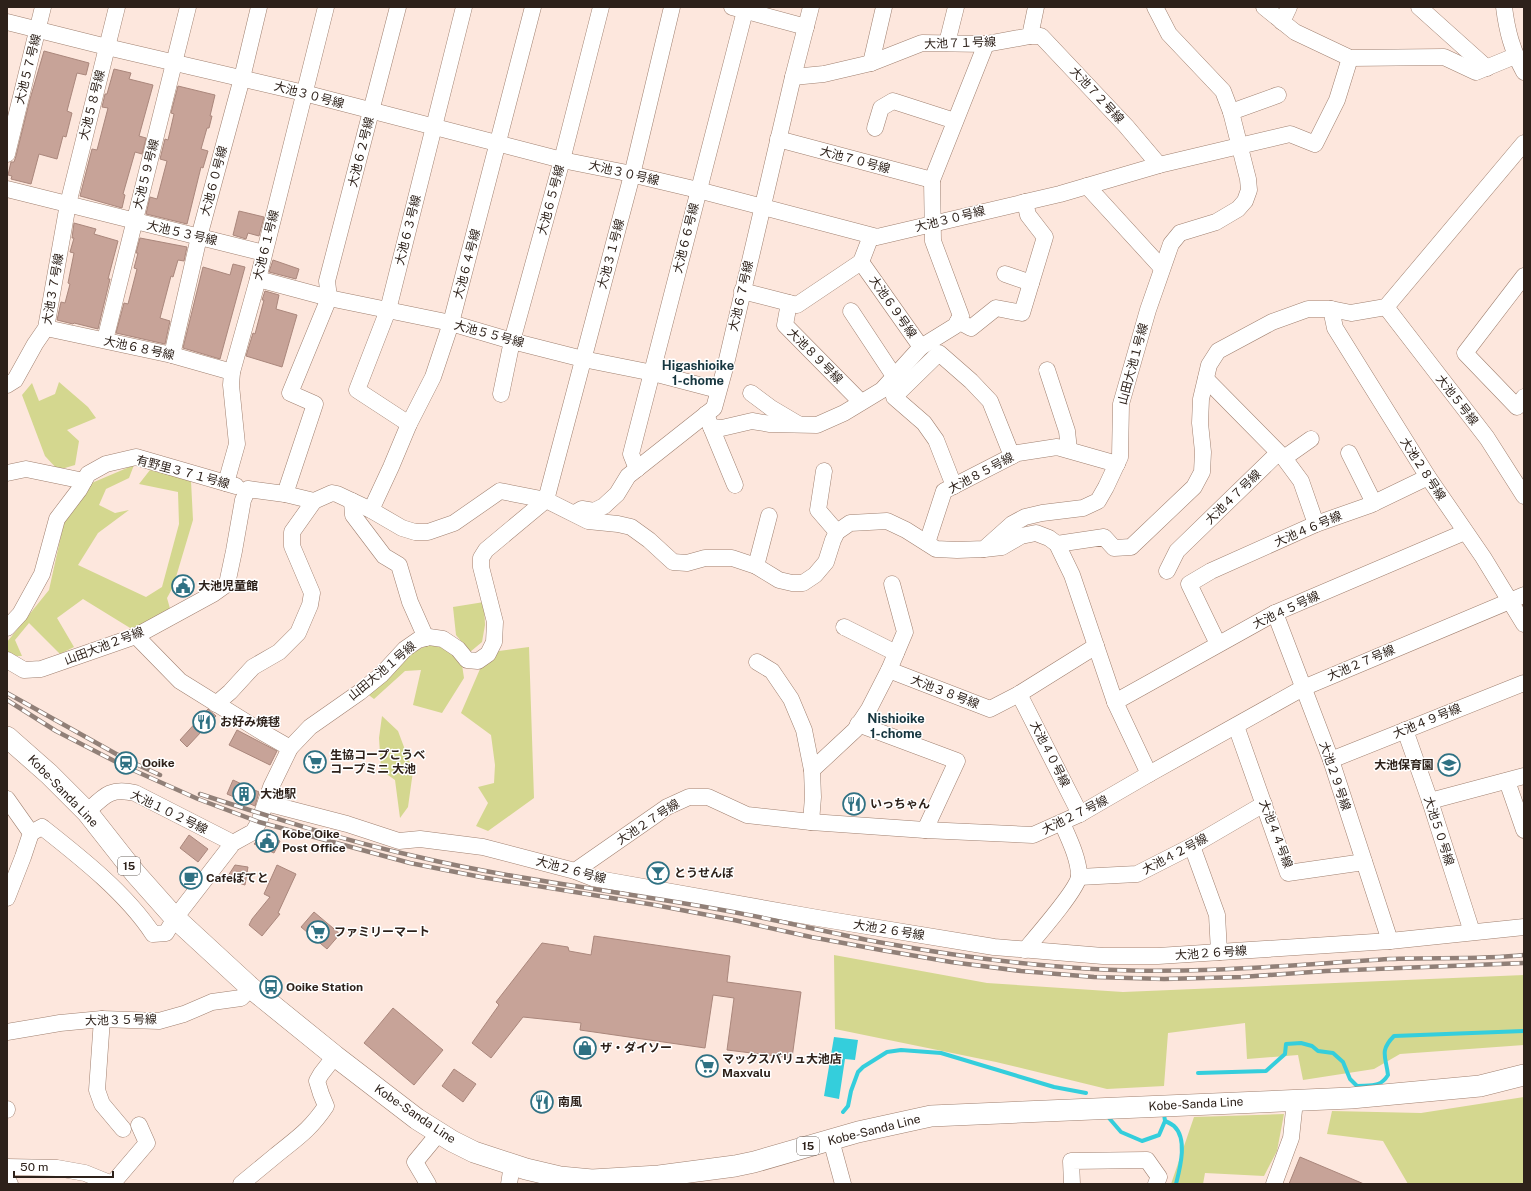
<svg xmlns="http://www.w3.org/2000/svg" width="1531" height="1191" font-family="'Public Sans','Noto Sans JP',sans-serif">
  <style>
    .green { fill: #d4d78f }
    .water { fill: #34cedc }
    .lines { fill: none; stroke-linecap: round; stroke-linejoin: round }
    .stream { stroke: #34cedc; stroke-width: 4 }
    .building { fill: #c7a398; stroke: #aa877c }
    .minor-casing { stroke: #a08070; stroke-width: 17 }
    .major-casing { stroke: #a08070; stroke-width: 22 }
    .minor { stroke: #fff; stroke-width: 16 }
    .major { stroke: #fff; stroke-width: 21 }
    .rail-casing { stroke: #918078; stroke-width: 4.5 }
    .rail { stroke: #fff; stroke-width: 3; stroke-dasharray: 9; stroke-linecap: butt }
    .labels { text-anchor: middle; stroke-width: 3; stroke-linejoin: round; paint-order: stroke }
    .shield { fill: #fff; stroke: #6c645f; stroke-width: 1 }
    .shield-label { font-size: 11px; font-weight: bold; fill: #2d211a }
    .street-label { font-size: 12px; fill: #2d211a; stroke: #fff }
    .poi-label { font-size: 12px; font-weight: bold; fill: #2d211a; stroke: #fff; text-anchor: start }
    .neighbourhood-label { font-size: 13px; font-weight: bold; fill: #17363f; stroke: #fff }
  </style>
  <rect width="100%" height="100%" fill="#fde7dd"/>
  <!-- green -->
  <g class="green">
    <path d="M59 382 88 407 96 418 67 430 79 441 75 465 58 470 45 456 22 395 32 383 39 401 55 394Z"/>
    <path d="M134 465 129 478 106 489 99 505 115 513 129 510 98 533 78 565 146 597 162 587 179 524 178 492 139 484 150 470 191 481 193 520 173 587 167 598 171 612 135 631 83 599 57 618 74 647 60 654 29 623 15 640 22 656H8L7 655V642L49 590 64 522 87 485Z"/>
    <path d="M484 602 485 625 482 642 470 652 456 635 453 607Z"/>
    <path d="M437 641 461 658 464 678 442 713 413 705 421 670 405 671 374 699 366 693 415 651Z"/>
    <path d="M529 647 534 798 488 831 476 826 488 803 478 787 494 783 495 765 491 735 461 713 480 669 499 651Z"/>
    <path d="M382 716 398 731 413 771 408 807 400 818 395 780 381 770 379 738Z"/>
    <path d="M834 955 987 983 1123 992 1524 975V1045L1400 1054 1374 1069 1303 1080 1298 1055 1247 1059 1245 1023 1168 1033 1164 1086 1107 1089 996 1062 835 1029Z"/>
    <path d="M1524 1097V1184H1408L1383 1141 1327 1134 1332 1111 1421 1113Z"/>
    <path d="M1284 1114 1277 1151 1264 1176 1205 1173 1203 1184H1171L1194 1117Z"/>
  </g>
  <!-- water -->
  <path class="water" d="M834 1037 858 1040 855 1060 845 1059 839 1099 824 1096Z"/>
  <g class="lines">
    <!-- stream -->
    <g class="stream">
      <path d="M1198 1073 1266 1071 1285 1054 1286 1044 1301 1043 1312 1046 1318 1051 1333 1053 1343 1062 1350 1079 1357 1086C1371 1085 1380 1088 1388 1075 1386 1057 1379 1051 1394 1036L1524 1031"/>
      <path d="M843 1112 848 1106 851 1091 858 1072 863 1067 887 1052 901 1050 941 1053 1054 1087 1086 1093"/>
      <path d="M1109 1118 1121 1132 1142 1141 1159 1135 1165 1121 1164 1114"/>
      <path d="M1165 1121C1168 1122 1171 1124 1174 1126 1188 1139 1180 1168 1176 1184"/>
    </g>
  </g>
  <!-- building -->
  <g class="building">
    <path d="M44 51 89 63 86 75 77 73 67 111 72 113 66 137 63 136 57 159 39 154 31 184 11 179 12 176 8 175 11 162H14L16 156 30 99Z"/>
    <path d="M114 69 131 73 129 79 153 85 139 136 146 138 142 154 135 152 123 194 125 195 122 208 80 196 92 149 97 150 108 108 102 107 105 94H107Z"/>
    <path d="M178 86 215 95 210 116H212L209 128H207L201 149 208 151 203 168 201 167 187 224 146 214 150 197 157 199 167 161 160 159 165 139 168 140 174 114 171 113Z"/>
    <path d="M239 211 264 217 259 236 248 233 246 239 233 235Z"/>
    <path d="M74 223 96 229 94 234 118 241 108 279H110L98 329 74 323 73 324 57 320 61 302 65 303 70 284 68 283 74 253 70 252 74 238H72Z"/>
    <path d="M140 238 187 247 184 261 178 260 173 277 171 276 160 318 170 321 165 344 116 333 124 303 128 304 137 269 134 268 138 253H136Z"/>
    <path d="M273 260 299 269 296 279 269 272Z"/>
    <path d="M233 264 245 267 220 359 183 348 203 267 230 275Z"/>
    <path d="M265 291 279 295 276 309 297 315 282 367 246 356 253 333 255 334 264 300H262Z"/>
    <path d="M208 709 216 716 187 747 180 740Z"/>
    <path d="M237 730 277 751 270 765 229 745Z"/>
    <path d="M233 780 259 792 255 806 227 794Z"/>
    <path d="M263 834 280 841 274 853 254 844Z"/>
    <path d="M189 835 208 849 198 862 180 848Z"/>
    <path d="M235 865 248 867 245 885 226 879Z"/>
    <path d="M277 865 296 874 278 913 280 914 262 936 249 925 252 919 270 897 264 894Z"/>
    <path d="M314 912 340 934 327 949 301 927Z"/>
    <path d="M594 936 730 956 727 982 801 992 792 1058 727 1050 734 998 713 995 705 1048 580 1030 581 1023 523 1017 491 1058 472 1043 499 1005 496 1002 542 943 568 947 569 951 591 955Z"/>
    <path d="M393 1008 443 1050 414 1085 364 1043Z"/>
    <path d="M454 1069 476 1084 463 1102 442 1086Z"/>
    <path d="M1300 1157 1364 1184H1289Z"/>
  </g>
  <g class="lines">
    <!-- minor casing -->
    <g class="minor-casing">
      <g id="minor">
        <path d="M732 7 806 27"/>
        <path d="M1264 7 1295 32 1350 58 1444 57 1476 72 1515 56"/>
        <path d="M1419 7 1487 68"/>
        <path d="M1504 7C1507 31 1512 50 1524 72"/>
        <path d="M7 22 107 47 304 93 562 160 622 172 698 190 877 237 1060 194 1159 165 1290 134 1315 144 1337 100 1350 58"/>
        <path d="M1282 22 1289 7"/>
        <path d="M1030 36H1041L1126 126 1159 165"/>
        <path d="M947 43 956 7"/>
        <path d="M871 63 884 7"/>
        <path d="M793 77 824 74 871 63 922 43 986 44 1030 36 1036 7"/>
        <path d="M1231 112 1278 95"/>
        <path d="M875 128 881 108 893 101 955 121"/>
        <path d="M778 139 932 180 986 44"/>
        <path d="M7 154 43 7"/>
        <path d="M1087 186 1162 268"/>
        <path d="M7 189 264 253"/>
        <path d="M861 262 871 236"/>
        <path d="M1005 274 1031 283"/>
        <path d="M1524 276 1465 353 1517 407 1524 397"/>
        <path d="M258 279 329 298 451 323 512 341 583 359 653 373 718 390"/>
        <path d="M742 291 797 305 861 262 921 347 955 326 961 316 933 241 932 180"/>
        <path d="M789 303 785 325 861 402"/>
        <path d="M1386 307 1487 438 1524 496"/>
        <path d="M1331 309 1335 328 1428 477 1483 557 1524 624"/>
        <path d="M851 311 894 376"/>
        <path d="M958 321 971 328 996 308 1022 313 1045 237 1028 215 1025 202"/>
        <path d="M46 328 172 355 232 372"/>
        <path d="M105 340 188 7"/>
        <path d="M172 355 199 237 242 78 259 7"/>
        <path d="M1047 370 1067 431 1069 450"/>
        <path d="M1206 379 1284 458 1301 481 1316 524"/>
        <path d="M7 385 15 380 35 344 46 328 68 204 117 7"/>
        <path d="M751 393 771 408 798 424"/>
        <path d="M501 394 512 341 562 160 601 7"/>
        <path d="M706 414 711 427 722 428 752 421 770 424 817 425 844 413 882 390 921 347"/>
        <path d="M409 424 357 390 388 310 464 7"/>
        <path d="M711 427 735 485"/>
        <path d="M1349 453 1374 503"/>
        <path d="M1284 458 1311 439"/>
        <path d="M637 469 631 454 746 7"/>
        <path d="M824 471 818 510 837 532"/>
        <path d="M7 473 26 469 84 481 88 474 106 464 136 457 236 486"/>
        <path d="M226 483 237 444 231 385 232 372 258 279 326 7"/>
        <path d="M954 486 936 440 924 423 894 397 939 353 971 381 990 401 1012 456"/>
        <path d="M285 494 315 404 290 393 329 298 327 281 398 7"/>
        <path d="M352 501 353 515 384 556 399 565 410 602 426 638"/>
        <path d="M371 510 391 467 409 424 433 377 451 323 533 7"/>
        <path d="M575 513 582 509 594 511 604 506 617 494 628 476 714 408 725 368 793 77 811 7"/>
        <path d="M927 543 944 491 1018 453 1057 447 1117 464"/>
        <path d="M1057 544 1104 537 1114 548 1131 547 1194 487 1202 472 1203 452 1200 423 1201 399 1209 365 1218 351 1272 322 1308 309H1331L1351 313 1386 307 1524 143"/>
        <path d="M984 549 1002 547 1021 536 1036 533 1049 538 1057 544 1072 575 1096 646"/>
        <path d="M756 566 769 516"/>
        <path d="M1167 571 1177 551 1278 453"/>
        <path d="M1275 613 1331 760 1390 941"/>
        <path d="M844 627 896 653"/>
        <path d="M7 628 20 614 42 574 57 519 79 490 84 481"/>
        <path d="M136 636 180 681 262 732 290 748"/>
        <path d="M1218 644 1189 584 1211 571 1316 524 1370 505 1428 477"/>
        <path d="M7 660 24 670 41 669 136 636 213 594 227 584 234 551 243 500 248 489 285 494 314 501 332 493 337 494 371 510 402 528 415 532H428L454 523 500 491 546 500 632 175 672 7"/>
        <path d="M757 662 772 671 791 699 804 730 812 770"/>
        <path d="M889 670 905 632 892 584"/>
        <path d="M1019 694 1080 814"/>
        <path d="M1115 702 1275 613 1465 532"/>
        <path d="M216 704 230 692 253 667 279 652 298 633 310 605 312 593 292 546V532L314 501"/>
        <path d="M858 724 957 761 925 830"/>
        <path d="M1236 726 1288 873 1364 862"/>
        <path d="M1405 730 1430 801 1472 932"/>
        <path d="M1331 760 1524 683"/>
        <path d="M1507 781 1524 830"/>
        <path d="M7 799 31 833 23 857 7 898"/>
        <path d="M1430 801 1524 776"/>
        <path d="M266 803 347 824 399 841 420 839 483 847 575 871 593 878 818 918 994 947 1103 956H1158L1390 941 1524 927"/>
        <path d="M87 812C104 796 110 787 135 793L233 843"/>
        <path d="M811 822 813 797 812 770 855 730 869 709 889 670 990 709 1019 694 1096 646 1115 702 1149 774"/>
        <path d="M31 833 42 827C80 857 126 893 153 934L166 933 175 918 233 843 253 832 259 822 271 787 290 748 310 727 360 692 381 675 405 649 418 640 429 637 443 639 458 649 467 660 478 661 488 654 494 642 495 622 481 567V558L486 550 546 500 588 521 618 524 631 527 649 540 673 562 687 563 705 558H732L756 566 779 580 792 583H803L815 575 826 562 833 540 837 532 850 523 887 521 906 530 936 549 957 550 984 549 1012 524 1025 517 1042 513 1083 508 1098 501 1106 487 1120 457 1121 404 1148 310 1171 244 1180 233 1216 222 1238 209 1245 201 1249 190 1248 179 1231 112 1223 91 1169 34 1155 7"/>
        <path d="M1192 846 1217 915 1219 952"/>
        <path d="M575 871 667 807 689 797H708L747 815 811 822 925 830 1033 835 1080 814 1149 774 1303 688 1524 595"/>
        <path d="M1079 877 1137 874 1192 846 1264 804"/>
        <path d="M1025 950C1035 938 1078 889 1079 876 1079 859 1069 839 1062 823"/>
        <path d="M102 1019 97 1090 102 1104 123 1129"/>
        <path d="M7 1032 60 1023 102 1019 159 1021 184 1014 212 1002 241 998 251 988"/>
        <path d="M7 1109V1110"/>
        <path d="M831 1140 843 1184"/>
        <path d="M7 1167 57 1168 85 1173 112 1184"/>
        <path d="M7 1179 10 1184"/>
        <path d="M112 1184 147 1143 139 1125"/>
        <path d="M241 1184C252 1175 264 1165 275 1156 297 1138 310 1130 326 1106L321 1094 317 1081 321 1074 335 1056"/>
        <path d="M428 1184 415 1162 439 1133"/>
        <path d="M509 1184 512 1165"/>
        <path d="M1072 1184 1071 1161 1147 1160 1159 1177 1156 1184"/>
        <path d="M1274 1184 1291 1138 1295 1101"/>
      </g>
    </g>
    <!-- major casing -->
    <g class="major-casing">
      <path id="major" d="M7 737 49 774 87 812 135 873 175 918 251 988 335 1056 417 1119 452 1141 474 1152 526 1169 560 1177 592 1180 659 1176 735 1166 754 1162 858 1132 931 1116 1351 1098 1480 1086 1524 1075"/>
    </g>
    <!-- minor -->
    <use href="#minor" class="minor"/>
    <!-- major -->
    <use href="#major" class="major"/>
    <!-- rail casing -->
    <g class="rail-casing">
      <g id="rail">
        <path d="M7 693 127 760 160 775"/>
        <path d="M7 700 56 731 124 766 198 799 259 822 410 863 481 877 655 905 734 920 811 937 881 950 951 962 1021 971 1094 977 1164 979 1242 977 1326 971 1524 963"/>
        <path d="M200 794C270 817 342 840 414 856 519 881 627 892 733 912 782 921 830 933 878 942 949 955 1021 965 1093 969 1189 975 1292 965 1389 959 1434 957 1479 960 1524 955"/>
      </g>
    </g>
    <!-- rail -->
    <use href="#rail" class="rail"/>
  </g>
  <!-- icons -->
  <defs>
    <g id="civic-ring" transform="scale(1.15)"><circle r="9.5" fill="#fff" stroke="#2f7183" stroke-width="1.5"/><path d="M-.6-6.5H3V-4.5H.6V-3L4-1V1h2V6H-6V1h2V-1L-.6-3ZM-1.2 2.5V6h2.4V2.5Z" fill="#2f7183"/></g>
    <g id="restaurant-ring" transform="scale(1.15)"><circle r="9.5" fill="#fff" stroke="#2f7183" stroke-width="1.5"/><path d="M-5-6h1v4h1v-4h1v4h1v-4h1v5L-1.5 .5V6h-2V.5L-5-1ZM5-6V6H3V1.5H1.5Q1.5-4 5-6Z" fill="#2f7183"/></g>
    <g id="supermarket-ring" transform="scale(1.15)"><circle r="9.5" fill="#fff" stroke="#2f7183" stroke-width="1.5"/><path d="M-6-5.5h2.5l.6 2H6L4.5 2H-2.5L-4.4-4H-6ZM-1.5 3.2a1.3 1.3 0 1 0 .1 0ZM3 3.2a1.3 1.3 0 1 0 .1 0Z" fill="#2f7183"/></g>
    <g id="station-ring" transform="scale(1.15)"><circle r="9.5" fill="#fff" stroke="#2f7183" stroke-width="1.5"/><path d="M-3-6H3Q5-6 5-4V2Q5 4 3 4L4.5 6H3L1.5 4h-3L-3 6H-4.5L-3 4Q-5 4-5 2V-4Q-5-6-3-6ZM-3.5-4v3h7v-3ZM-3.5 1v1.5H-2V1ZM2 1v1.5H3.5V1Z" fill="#2f7183"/></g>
    <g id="school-ring" transform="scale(1.15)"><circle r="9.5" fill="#fff" stroke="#2f7183" stroke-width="1.5"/><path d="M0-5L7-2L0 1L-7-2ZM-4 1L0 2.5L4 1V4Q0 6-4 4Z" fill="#2f7183"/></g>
    <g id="building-ring" transform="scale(1.15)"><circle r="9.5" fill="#fff" stroke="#2f7183" stroke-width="1.5"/><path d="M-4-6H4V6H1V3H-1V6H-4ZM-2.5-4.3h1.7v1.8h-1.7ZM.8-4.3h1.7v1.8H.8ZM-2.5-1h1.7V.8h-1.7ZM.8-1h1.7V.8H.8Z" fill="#2f7183"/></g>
    <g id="bar-ring" transform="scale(1.15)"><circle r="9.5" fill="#fff" stroke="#2f7183" stroke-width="1.5"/><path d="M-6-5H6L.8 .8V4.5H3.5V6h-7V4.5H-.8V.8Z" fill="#2f7183"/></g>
    <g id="cafe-ring" transform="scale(1.15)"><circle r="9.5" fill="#fff" stroke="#2f7183" stroke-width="1.5"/><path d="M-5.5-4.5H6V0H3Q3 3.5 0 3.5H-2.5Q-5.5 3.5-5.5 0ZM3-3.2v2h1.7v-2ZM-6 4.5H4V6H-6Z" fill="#2f7183"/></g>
    <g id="bus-ring" transform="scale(1.15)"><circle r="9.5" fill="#fff" stroke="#2f7183" stroke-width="1.5"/><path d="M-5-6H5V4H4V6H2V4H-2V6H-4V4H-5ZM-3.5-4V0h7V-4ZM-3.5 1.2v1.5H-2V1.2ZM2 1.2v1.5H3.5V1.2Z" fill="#2f7183"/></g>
    <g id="shop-ring" transform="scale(1.15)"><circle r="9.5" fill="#fff" stroke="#2f7183" stroke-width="1.5"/><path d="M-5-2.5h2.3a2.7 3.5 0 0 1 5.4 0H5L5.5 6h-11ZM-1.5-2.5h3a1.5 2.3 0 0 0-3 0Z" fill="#2f7183"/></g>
  </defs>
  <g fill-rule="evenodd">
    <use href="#civic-ring" x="183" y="586"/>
    <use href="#restaurant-ring" x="204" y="722"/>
    <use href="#supermarket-ring" x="315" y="762"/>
    <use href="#station-ring" x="126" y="763"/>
    <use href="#school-ring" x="1449" y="765"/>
    <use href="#building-ring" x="244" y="794"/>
    <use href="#restaurant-ring" x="854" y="804"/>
    <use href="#civic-ring" x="267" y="841"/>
    <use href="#bar-ring" x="658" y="873"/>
    <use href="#cafe-ring" x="191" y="878"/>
    <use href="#supermarket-ring" x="318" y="932"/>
    <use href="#bus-ring" x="271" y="987"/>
    <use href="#shop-ring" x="585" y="1048"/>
    <use href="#supermarket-ring" x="707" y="1066"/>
    <use href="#restaurant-ring" x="542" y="1102"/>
  </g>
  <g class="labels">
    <!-- shield labels -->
    <g class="shield">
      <rect x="118" y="857" width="22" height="18" rx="3"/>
      <rect x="797" y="1137" width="22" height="18" rx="3"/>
    </g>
    <g class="shield-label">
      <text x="129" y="870">15</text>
      <text x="808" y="1150">15</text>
    </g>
    <!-- street labels -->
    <g class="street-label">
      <text transform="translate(960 43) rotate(-2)" y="4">大池７１号線</text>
      <text transform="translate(28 69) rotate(-76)" y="4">大池５７号線</text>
      <text transform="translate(309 95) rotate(15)" y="4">大池３０号線</text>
      <text transform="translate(1097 95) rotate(47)" y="4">大池７２号線</text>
      <text transform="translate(92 105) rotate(-76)" y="4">大池５８号線</text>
      <text transform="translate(361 152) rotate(-76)" y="4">大池６２号線</text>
      <text transform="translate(855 160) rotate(15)" y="4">大池７０号線</text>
      <text transform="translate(624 173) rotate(13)" y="4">大池３０号線</text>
      <text transform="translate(146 174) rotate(-76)" y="4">大池５９号線</text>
      <text transform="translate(214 181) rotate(-75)" y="4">大池６０号線</text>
      <text transform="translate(551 200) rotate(-75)" y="4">大池６５号線</text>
      <text transform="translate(950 219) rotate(-14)" y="4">大池３０号線</text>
      <text transform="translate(408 230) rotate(-76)" y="4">大池６３号線</text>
      <text transform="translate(182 233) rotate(13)" y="4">大池５３号線</text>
      <text transform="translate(686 238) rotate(-76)" y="4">大池６６号線</text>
      <text transform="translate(266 245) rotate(-76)" y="4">大池６１号線</text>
      <text transform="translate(611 254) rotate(-75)" y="4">大池３１号線</text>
      <text transform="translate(467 264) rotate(-75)" y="4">大池６４号線</text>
      <text transform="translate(53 289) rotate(-80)" y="4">大池３７号線</text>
      <text transform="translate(741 296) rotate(-77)" y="4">大池６７号線</text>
      <text transform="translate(893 307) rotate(55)" y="4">大池６９号線</text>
      <text transform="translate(489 334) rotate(15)" y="4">大池５５号線</text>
      <text transform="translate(139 348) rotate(12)" y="4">大池６８号線</text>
      <text transform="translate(815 356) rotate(45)" y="4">大池８９号線</text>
      <text transform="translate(1133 364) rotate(-75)" y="4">山田大池１号線</text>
      <text transform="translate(1457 400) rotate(52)" y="4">大池５号線</text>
      <text transform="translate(1423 469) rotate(57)" y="4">大池２８号線</text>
      <text transform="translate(183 472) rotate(15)" y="4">有野里３７１号線</text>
      <text transform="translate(981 473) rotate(-28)" y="4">大池８５号線</text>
      <text transform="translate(1233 497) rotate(-44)" y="4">大池４７号線</text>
      <text transform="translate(1308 529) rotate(-23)" y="4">大池４６号線</text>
      <text transform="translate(1286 610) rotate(-25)" y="4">大池４５号線</text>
      <text transform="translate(104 646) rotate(-21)" y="4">山田大池２号線</text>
      <text transform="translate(1361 663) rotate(-23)" y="4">大池２７号線</text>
      <text transform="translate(382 671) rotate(-40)" y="4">山田大池１号線</text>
      <text transform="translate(945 692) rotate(21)" y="4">大池３８号線</text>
      <text transform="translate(1427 721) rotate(-22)" y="4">大池４９号線</text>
      <text transform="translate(1050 754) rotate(63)" y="4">大池４０号線</text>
      <text transform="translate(1335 776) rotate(71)" y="4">大池２９号線</text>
      <text transform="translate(63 791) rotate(46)" y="4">Kobe-Sanda Line</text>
      <text transform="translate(169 812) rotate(26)" y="4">大池１０２号線</text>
      <text transform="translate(1075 815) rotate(-26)" y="4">大池２７号線</text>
      <text transform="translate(648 822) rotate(-33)" y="4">大池２７号線</text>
      <text transform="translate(1439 831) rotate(72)" y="4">大池５０号線</text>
      <text transform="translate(1276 834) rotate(69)" y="4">大池４４号線</text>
      <text transform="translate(1175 854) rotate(-28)" y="4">大池４２号線</text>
      <text transform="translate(571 870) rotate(15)" y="4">大池２６号線</text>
      <text transform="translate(889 930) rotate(9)" y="4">大池２６号線</text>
      <text transform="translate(1211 953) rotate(-4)" y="4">大池２６号線</text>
      <text transform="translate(121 1020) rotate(-1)" y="4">大池３５号線</text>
      <text transform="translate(1196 1104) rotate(-3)" y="4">Kobe-Sanda Line</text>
      <text transform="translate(415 1114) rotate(34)" y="4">Kobe-Sanda Line</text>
      <text transform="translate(874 1130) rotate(-14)" y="4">Kobe-Sanda Line</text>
    </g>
    <!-- poi labels -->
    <g class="poi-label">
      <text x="198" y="590">大池児童館</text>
      <text x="220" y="726">お好み焼毬</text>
      <text x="330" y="759">生協コープこうべ<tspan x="330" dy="14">コープミニ 大池</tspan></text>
      <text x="142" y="767">Ooike</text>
      <text x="1434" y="769" text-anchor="end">大池保育園</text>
      <text x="260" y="798">大池駅</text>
      <text x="870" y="808">いっちゃん</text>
      <text x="282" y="838">Kobe Oike<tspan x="282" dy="14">Post Office</tspan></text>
      <text x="674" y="877">とうせんぼ</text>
      <text x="206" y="882">Cafeぽてと</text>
      <text x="334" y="936">ファミリーマート</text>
      <text x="286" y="991">Ooike Station</text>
      <text x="600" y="1052">ザ・ダイソー</text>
      <text x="722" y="1063">マックスバリュ大池店<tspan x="722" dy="14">Maxvalu</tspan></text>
      <text x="558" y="1106">南風</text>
    </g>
    <!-- neighbourhood labels -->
    <g class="neighbourhood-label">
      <text x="698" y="370">Higashioike<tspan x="698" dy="15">1-chome</tspan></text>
      <text x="896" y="723">Nishioike<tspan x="896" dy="15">1-chome</tspan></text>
    </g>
  </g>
  <!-- border -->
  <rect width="1531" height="1191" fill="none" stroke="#2d211a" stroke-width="16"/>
  <!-- scale -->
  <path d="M14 1171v6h99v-6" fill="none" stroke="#2d211a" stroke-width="2"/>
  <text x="20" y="1171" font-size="12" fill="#2d211a" stroke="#ffffff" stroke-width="3" paint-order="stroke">50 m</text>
</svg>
